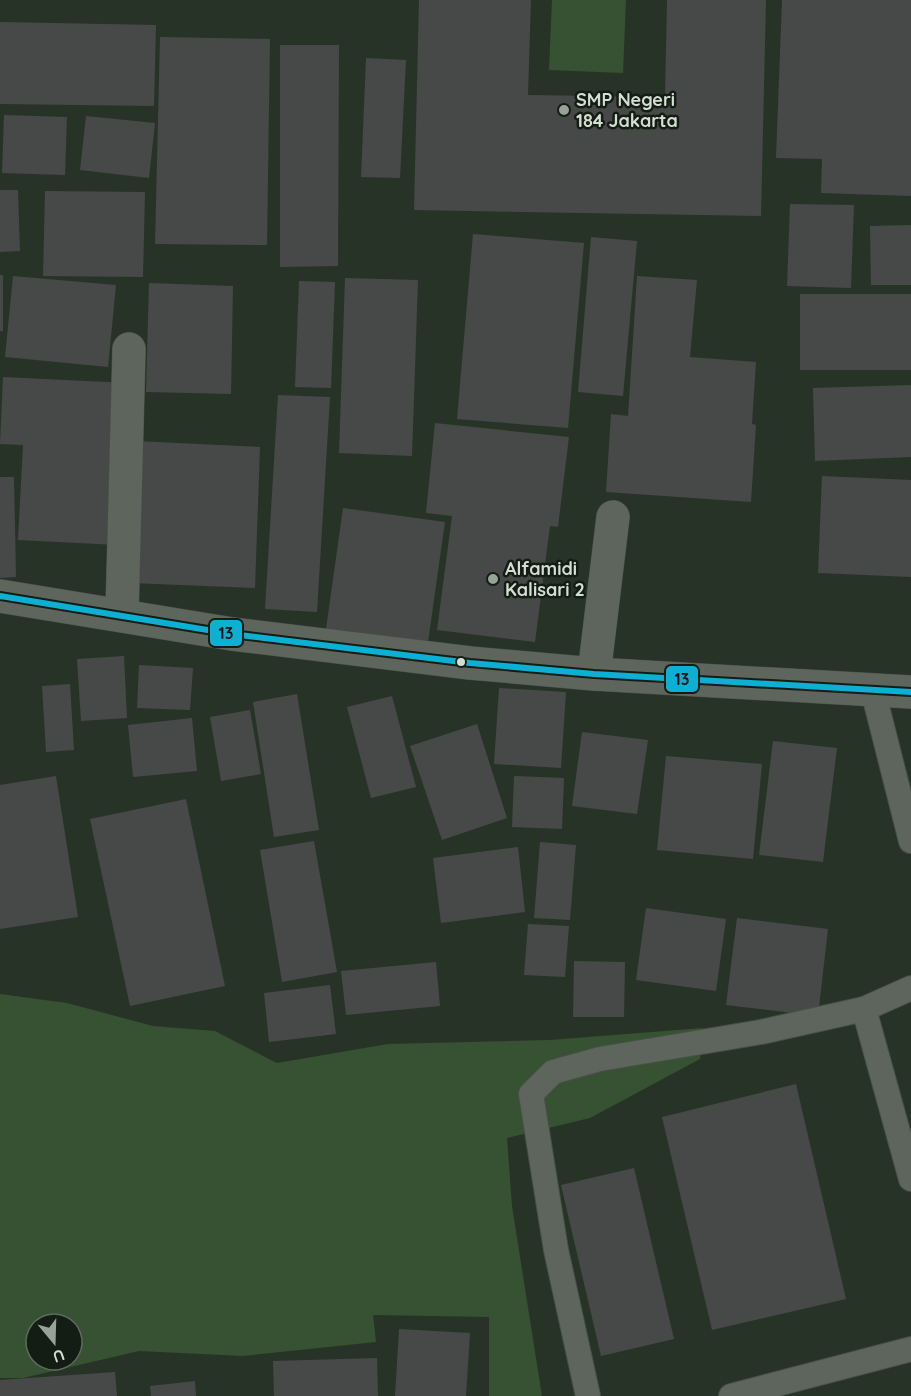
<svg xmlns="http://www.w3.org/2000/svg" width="911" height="1396" font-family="Quicksand,sans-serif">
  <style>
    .green { fill: #365232; fill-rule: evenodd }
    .building { fill: #474948 }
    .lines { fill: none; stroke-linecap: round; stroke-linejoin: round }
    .service-casing { stroke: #485147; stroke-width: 26 }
    .minor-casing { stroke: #485147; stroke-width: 34 }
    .tertiary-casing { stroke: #485147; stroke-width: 34 }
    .service { stroke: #5e655d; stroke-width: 24 }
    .minor { stroke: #5e655d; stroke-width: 33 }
    .tertiary { stroke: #5e655d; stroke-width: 33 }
    .bus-1-casing { stroke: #141d13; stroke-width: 10 }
    .bus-1 { stroke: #0dafd3; stroke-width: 6 }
    .poi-dot { fill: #97a396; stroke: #141d13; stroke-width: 2 }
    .bus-dot { fill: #d3dfd2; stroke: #141d13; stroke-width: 2 }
    .labels { text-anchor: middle; stroke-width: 5; stroke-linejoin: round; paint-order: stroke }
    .poi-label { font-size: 18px; font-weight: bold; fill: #d3dfd2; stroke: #141d13; text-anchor: start }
    .line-badge { stroke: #141d13; stroke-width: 2 }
    .pale-badge-label { font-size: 16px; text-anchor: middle; font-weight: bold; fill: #111 }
  </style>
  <rect width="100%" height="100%" fill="#283327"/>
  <!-- green -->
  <g class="green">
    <path d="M552 0H626L623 73 549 70Z"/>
    <path d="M0 994 67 1003 153 1026 215 1031 277 1063 388 1044 550 1040 703 1028 700 1059 590 1118 507 1138 512 1206 542 1396H489V1317L373 1315 376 1342 243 1356 139 1351 23 1378H0ZM36 1324H72V1360H36Z"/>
  </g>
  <!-- building -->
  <g class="building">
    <path d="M419 0H531L528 95 665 97 667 0H766L761 216 414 210Z"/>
    <path d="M782 0H911V196L821 193 822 159 776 158Z"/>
    <path d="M0 22 156 25 154 106 0 104Z"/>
    <path d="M160 37 270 39 267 245 155 244Z"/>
    <path d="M280 45H339L338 266 280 267Z"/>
    <path d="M366 58 406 60 400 178 361 177Z"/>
    <path d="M4 115 67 117 65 175 2 173Z"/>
    <path d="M86 116 155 123 149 178 80 170Z"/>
    <path d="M0 190H18L20 251 0 252Z"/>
    <path d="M45 191 145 192 143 277 43 276Z"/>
    <path d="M790 204 854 205 851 288 787 286Z"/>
    <path d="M911 225V285H871L870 226Z"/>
    <path d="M473 234 584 243 568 428 457 419Z"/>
    <path d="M591 237 637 241 623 396 578 392Z"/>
    <rect x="0" y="275" width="3" height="56"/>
    <path d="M13 276 116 285 108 367 5 357Z"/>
    <path d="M637 276 697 280 690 357 756 362 752 424 756 425 751 502 606 492 611 414 628 416Z"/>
    <path d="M345 278 418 280 412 456 339 453Z"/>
    <path d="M299 281 335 282 331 388 295 387Z"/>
    <path d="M149 283 233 286 231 394 146 392Z"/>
    <rect x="800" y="294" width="111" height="76"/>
    <path d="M3 377 127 383 118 545 18 540 23 445 0 444Z"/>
    <path d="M911 385V457L815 461 813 388Z"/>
    <path d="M278 395 330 397 317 612 265 609Z"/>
    <path d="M435 423 569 437 558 527 550 526 535 642 437 630 452 516 426 513Z"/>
    <path d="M136 441 260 447 255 588 131 583Z"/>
    <path d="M822 476 911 480V577L818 573Z"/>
    <path d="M0 477H14L16 577 0 578Z"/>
    <path d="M343 508 445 522 428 642 326 629Z"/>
    <path d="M124 656 127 718 81 721 77 659Z"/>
    <path d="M139 665 193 668 190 710 137 708Z"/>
    <path d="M70 684 74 750 46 752 42 686Z"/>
    <path d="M499 688 566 692 561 768 494 764Z"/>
    <path d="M297 694 319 830 274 837 253 702Z"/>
    <path d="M392 696 416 787 371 798 347 707Z"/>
    <path d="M250 710 261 774 221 781 210 717Z"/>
    <path d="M192 718 197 771 133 777 128 725Z"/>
    <path d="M477 724 507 818 442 840 410 746Z"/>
    <path d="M582 732 648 740 637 814 572 806Z"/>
    <path d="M773 741 837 748 823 862 759 855Z"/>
    <path d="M666 756 762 764 753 859 657 850Z"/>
    <path d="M56 776 78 917 0 929V785Z"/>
    <path d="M514 776 564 778 562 829 512 827Z"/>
    <path d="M186 799 225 986 130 1006 90 819Z"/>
    <path d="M314 841 337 972 282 982 260 850Z"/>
    <path d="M540 842 576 845 570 920 534 918Z"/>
    <path d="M518 847 525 912 441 923 433 858Z"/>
    <path d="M646 908 726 919 716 991 636 980Z"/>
    <path d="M737 918 828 929 818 1016 726 1005Z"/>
    <path d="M528 924 569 926 565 977 524 975Z"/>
    <path d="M574 961 625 962 624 1017H573Z"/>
    <path d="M436 962 440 1006 346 1015 341 971Z"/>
    <path d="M330 985 336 1034 269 1042 264 993Z"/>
    <path d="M796 1084 846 1299 712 1330 662 1117Z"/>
    <path d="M634 1168 674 1339 601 1356 561 1185Z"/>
    <path d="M399 1329 470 1333 466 1396H395Z"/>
    <path d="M377 1358 378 1396H274L273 1361Z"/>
    <path d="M115 1372 117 1396H0V1380Z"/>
    <path d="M195 1381 196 1396H151L150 1386Z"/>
  </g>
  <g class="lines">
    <!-- service casing -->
    <g class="service-casing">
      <g id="service">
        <path d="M873 691 911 841"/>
        <path d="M911 988 864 1009 911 1179"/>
        <path d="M588 1396 556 1250 531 1094 553 1072 600 1059 761 1032 864 1009"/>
        <path d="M731 1396 911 1349"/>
      </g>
    </g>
    <!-- minor casing -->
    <g class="minor-casing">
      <g id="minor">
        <path d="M122 614 129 349"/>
        <path d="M594 674 613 517"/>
      </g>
    </g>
    <!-- tertiary casing -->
    <g class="tertiary-casing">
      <path id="tertiary" d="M0 596 232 634 470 663 594 674 911 692"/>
    </g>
    <!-- service -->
    <use href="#service" class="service"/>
    <!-- minor -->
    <use href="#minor" class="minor"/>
    <!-- tertiary -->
    <use href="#tertiary" class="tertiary"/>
    <!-- bus-1 casing -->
    <g class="bus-1-casing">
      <path id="bus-1" d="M0 596 232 634 470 663 594 674 911 692"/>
    </g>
    <!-- bus-1 -->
    <use href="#bus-1" class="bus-1"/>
  </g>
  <!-- markers -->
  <g class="poi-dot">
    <circle cx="564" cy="110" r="6"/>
    <circle cx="493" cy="579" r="6"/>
  </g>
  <circle class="bus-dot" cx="461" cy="662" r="5"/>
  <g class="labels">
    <!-- poi labels -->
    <g class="poi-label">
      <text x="576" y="106">SMP Negeri<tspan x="576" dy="21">184 Jakarta</tspan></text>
      <text x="505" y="575">Alfamidi<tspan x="505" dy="21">Kalisari 2</tspan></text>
    </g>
  </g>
  <g class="line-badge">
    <rect x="209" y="619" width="34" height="28" rx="6" fill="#0dafd3"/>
    <rect x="665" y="665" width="34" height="28" rx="6" fill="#0dafd3"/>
  </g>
  <g class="pale-badge-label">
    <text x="226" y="639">13</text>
    <text x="682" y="685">13</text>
  </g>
  <!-- north arrow -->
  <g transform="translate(54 1342) rotate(161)"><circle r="28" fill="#141d13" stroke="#606b5f" stroke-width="1.5"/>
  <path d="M0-4.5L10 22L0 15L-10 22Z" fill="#97a396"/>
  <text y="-9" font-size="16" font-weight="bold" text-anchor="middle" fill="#d3dfd2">U</text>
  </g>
</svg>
